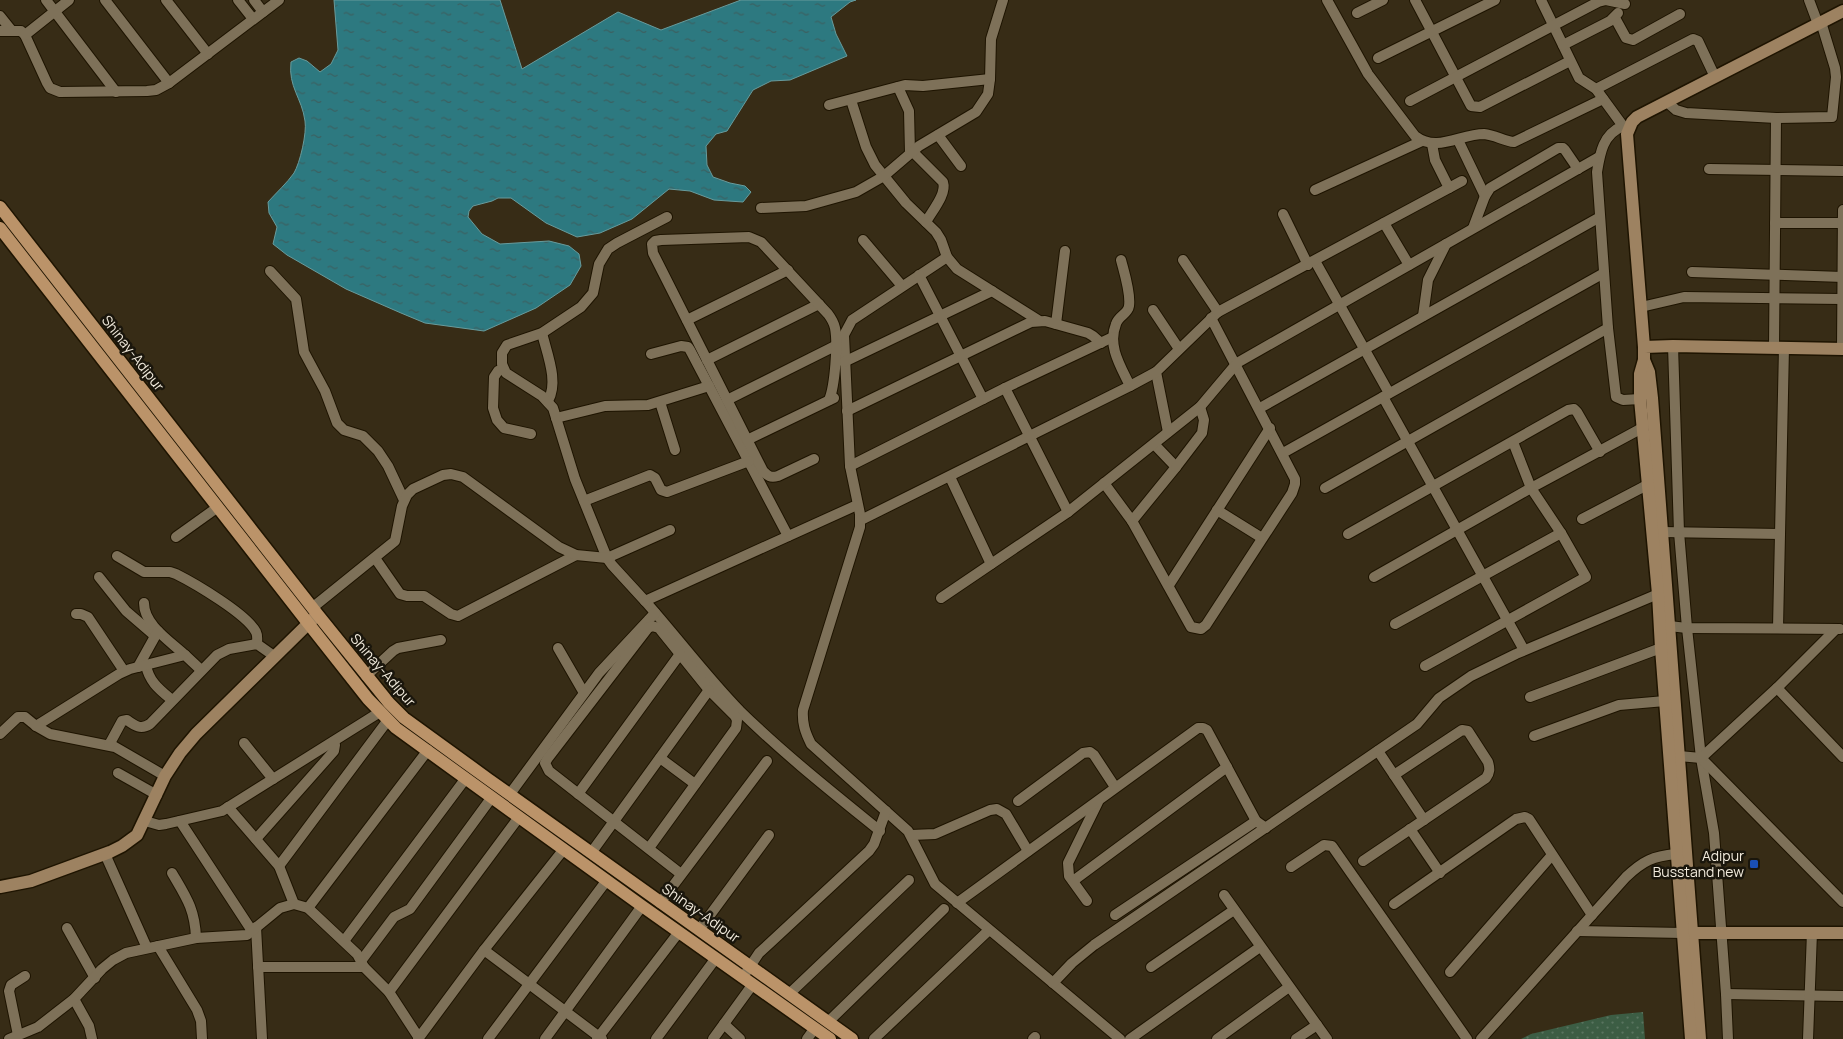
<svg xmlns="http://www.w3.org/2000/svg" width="1843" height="1039" font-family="Manrope,sans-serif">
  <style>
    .grass { fill: url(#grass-dots) }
    .water { fill: url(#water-ripples); stroke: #689b9c }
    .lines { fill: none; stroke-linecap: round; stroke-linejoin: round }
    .street-casing { stroke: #1e1401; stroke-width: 12 }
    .secondary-casing { stroke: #1e1401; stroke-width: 15 }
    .primary-casing { stroke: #1e1401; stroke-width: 15 }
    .street { stroke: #7e7159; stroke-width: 10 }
    .secondary { stroke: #9d8261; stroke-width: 12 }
    .primary { stroke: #bb9369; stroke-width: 12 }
    .transit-dot { fill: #1a4fb4; stroke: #1a160c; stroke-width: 2 }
    .labels { text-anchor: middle; stroke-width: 5; stroke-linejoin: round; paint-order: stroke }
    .street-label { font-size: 14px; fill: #f2ebdd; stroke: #1a160c }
    .poi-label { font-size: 14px; fill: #f2ebdd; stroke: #1a160c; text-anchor: end }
  </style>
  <defs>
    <pattern id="grass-dots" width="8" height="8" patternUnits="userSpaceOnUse" patternTransform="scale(1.25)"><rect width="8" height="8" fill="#3c5d44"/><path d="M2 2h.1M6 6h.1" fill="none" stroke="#59745f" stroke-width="1.8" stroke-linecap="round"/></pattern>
    <pattern id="water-ripples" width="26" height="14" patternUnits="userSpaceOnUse" patternTransform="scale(1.25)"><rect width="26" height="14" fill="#2d7980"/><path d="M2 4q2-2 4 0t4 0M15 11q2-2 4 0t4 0" fill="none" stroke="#3b6061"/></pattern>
  </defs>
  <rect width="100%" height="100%" fill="#372c16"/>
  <!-- grass -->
  <path class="grass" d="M1643 1012 1645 1039H1521L1531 1034 1611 1015Z"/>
  <!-- water -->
  <path class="water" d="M334 0H500L522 69 618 12 661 30 741 0H856L850 2 831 17 836 34 847 56 790 80 771 81 753 90 727 131 716 134 706 146 707 165 713 177 730 183 745 186 751 192 743 202 714 200 690 191 669 189 632 219 600 233 577 237 546 223 511 198H498L492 201 473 206 469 211 468 217 482 234 500 244 549 241 569 246 579 254 581 266 570 285 536 308 484 331 425 323 401 313 346 289 287 255 273 244 277 227 269 213 268 202C276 193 287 183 294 173 300 163 307 133 305 121 302 98 288 87 291 62L299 58 307 61 320 72 331 64 338 50Z"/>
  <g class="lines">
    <!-- street casing -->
    <g class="street-casing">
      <g id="street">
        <path d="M46 0 116 92"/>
        <path d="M105 0 169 83"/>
        <path d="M166 0 208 54"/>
        <path d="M238 0 253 19"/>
        <path d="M254 0 263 12"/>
        <path d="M1327 0 1368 74 1415 136C1437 153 1460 134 1484 134 1495 135 1504 141 1514 142L1603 99"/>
        <path d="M1415 0 1471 106 1480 107 1570 61"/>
        <path d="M1541 0 1579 78 1596 89 1623 126"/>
        <path d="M1809 0 1818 24"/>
        <path d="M1357 13 1383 0"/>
        <path d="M0 16 12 31"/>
        <path d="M1615 18 1626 38 1633 40 1680 14"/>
        <path d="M0 31H21L25 35 47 83 50 88 60 92 147 91 156 90 169 83 279 0"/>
        <path d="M25 35 69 0"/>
        <path d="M1563 45 1610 21 1618 13"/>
        <path d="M1378 58 1495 0"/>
        <path d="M898 87 909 111 910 153"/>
        <path d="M1596 89 1693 39 1698 41 1715 77"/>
        <path d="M851 100 866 147 875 165 906 203 936 232 941 240 947 257 957 269 1038 320"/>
        <path d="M1410 101 1598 2 1606 0 1625 4"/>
        <path d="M1667 102 1676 110 1686 113 1776 118 1832 117 1836 77 1835 68 1821 22"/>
        <path d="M829 105 905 85 923 86 990 79"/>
        <path d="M938 135 961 166"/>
        <path d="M1458 140 1485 196"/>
        <path d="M1432 144 1435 160 1449 188"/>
        <path d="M912 151 943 182C947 194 932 211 926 222"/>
        <path d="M1709 169 1843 171"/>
        <path d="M1315 190 1422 141"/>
        <path d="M761 208 806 206 856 192 884 176 919 146 976 112 988 94 990 79 991 39 1003 0"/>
        <path d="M1283 214 1308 265"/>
        <path d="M1384 223 1409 265"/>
        <path d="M1775 223H1843"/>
        <path d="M1473 228 1485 196 1490 188 1558 148H1563L1565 150 1578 169"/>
        <path d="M863 240 902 286"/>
        <path d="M947 257 852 320 844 335 850 466 860 514V527L803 710C802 723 805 732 811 744L908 831 935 884 1120 1039"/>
        <path d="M1121 260C1124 272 1131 293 1129 306 1128 314 1118 316 1116 324 1107 346 1121 367 1130 386"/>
        <path d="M1183 260 1218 312"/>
        <path d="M1315 261 1389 393"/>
        <path d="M270 271 296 299 304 352 325 391 337 423 344 430 363 436 378 451 388 466 404 500"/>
        <path d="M1692 272 1843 277"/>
        <path d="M919 275 983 399"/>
        <path d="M1641 307 1684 297 1842 299"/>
        <path d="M1153 310 1179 349"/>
        <path d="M1423 316 1428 280 1446 244"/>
        <path d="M687 320 788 270"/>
        <path d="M1056 324 1065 251"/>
        <path d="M1608 328 1616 397 1623 400 1640 399"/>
        <path d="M542 333C547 354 559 382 548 401"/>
        <path d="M1673 346 1679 532 1687 628 1701 758 1714 833 1726 994 1728 1039"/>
        <path d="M1774 347 1776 118"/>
        <path d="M1842 349 1843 210"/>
        <path d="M651 354 681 346 688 347 690 350 788 536"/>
        <path d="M707 360 819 304"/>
        <path d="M844 362 992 291"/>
        <path d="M503 369 498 371 494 377 493 408 497 420 504 428 531 434"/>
        <path d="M1005 388 1068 512"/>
        <path d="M1383 397 1524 650"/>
        <path d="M727 400 835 346"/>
        <path d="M660 402 675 450"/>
        <path d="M1260 408 1600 217"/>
        <path d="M847 411 1031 322 1045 321 1088 333 1093 336 1101 343"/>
        <path d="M556 418 605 406 648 405 709 386"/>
        <path d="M1168 432 1156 372 1218 312 1462 181"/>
        <path d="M747 440 834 398"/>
        <path d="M1154 444 1176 467 1132 521 1191 627 1201 629 1206 625 1292 493 1295 484V479L1211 318"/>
        <path d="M1283 453 1604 273"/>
        <path d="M814 459 778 476C770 478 768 476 763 471L653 253 652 244 655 241 661 240 749 237 761 242 828 314C831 318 834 323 835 328 838 343 835 386 829 400"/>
        <path d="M850 466 1005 388 1113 337"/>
        <path d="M1176 467 1202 433 1204 420 1200 407"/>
        <path d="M950 477 991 564"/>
        <path d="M1104 483 1132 521"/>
        <path d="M1325 488 1608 328 1597 172C1600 153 1603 134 1623 126L1629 128"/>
        <path d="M584 501 650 475 655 478 661 490 667 492 749 461"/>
        <path d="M857 505 645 601C677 637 706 676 740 711 784 754 832 792 880 831"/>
        <path d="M1217 510 1262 538"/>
        <path d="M1582 519 1649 484"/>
        <path d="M861 520 1130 386 1156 372"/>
        <path d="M1662 532 1780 534"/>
        <path d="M1348 534 1568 410 1574 409 1577 412 1600 452"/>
        <path d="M176 537 218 507"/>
        <path d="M117 556 144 572H170L176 574C194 583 247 614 256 632 258 636 257 640 257 644"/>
        <path d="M375 558 400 594 407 596H424L451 614 458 616 576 555"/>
        <path d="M99 577 126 611 155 636"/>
        <path d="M1374 577 1531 488 1644 427"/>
        <path d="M1169 585 1270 428"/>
        <path d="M941 598 1068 512 1200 407 1237 363 1599 157"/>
        <path d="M645 601 612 565 607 558 575 479 553 408 542 396 506 373 502 364V353L507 345 542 333 581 307 593 293 599 264 608 249 617 243 667 217"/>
        <path d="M144 603C144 625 170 641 185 655"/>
        <path d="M312 608 395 541 402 506 407 495 413 489 443 475 451 474 463 477 559 547 576 555 607 558 670 530"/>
        <path d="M76 614H81L88 617 124 671"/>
        <path d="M1395 624 1561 533"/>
        <path d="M1669 626 1687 628 1840 629"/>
        <path d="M1778 628 1784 347"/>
        <path d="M558 648 584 693"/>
        <path d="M146 665C149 682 160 690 172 700"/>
        <path d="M1425 666 1586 577 1561 533 1531 488 1513 442"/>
        <path d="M138 667 158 631"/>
        <path d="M366 676 393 651 398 648 441 640"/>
        <path d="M1777 688 1843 757"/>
        <path d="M1530 697 1661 648"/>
        <path d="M36 726 119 674 130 669 185 655 201 670"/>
        <path d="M0 734 18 717H25L36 726 50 734 115 747 165 776"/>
        <path d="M1534 736 1619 705 1665 701"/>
        <path d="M244 743 273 779"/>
        <path d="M109 745 122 721 127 720C135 726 141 730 150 724L217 655 229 649 257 644 274 656"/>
        <path d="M1378 751 1424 820"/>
        <path d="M1679 756 1701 758 1843 902"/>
        <path d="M660 758 695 784"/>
        <path d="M1701 758 1777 688 1836 629"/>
        <path d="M118 773 157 795"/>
        <path d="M510 794 599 673 655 613"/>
        <path d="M578 794 680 654"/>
        <path d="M1018 801 1083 753 1090 752 1094 755 1115 787"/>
        <path d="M228 807 279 866 294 904"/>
        <path d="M145 821 159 825 166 824 222 811 380 712"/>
        <path d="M180 821 252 931"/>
        <path d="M1410 829 1440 873"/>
        <path d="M911 835 935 834 990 810 997 809 1006 814 1028 851"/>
        <path d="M256 839 334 751 335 745 333 742"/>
        <path d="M649 848 736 728 737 720 735 716 709 690 659 628 652 626 648 628 548 758 545 763 549 771 681 874"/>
        <path d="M591 853 709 690"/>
        <path d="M105 854 147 948"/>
        <path d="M1363 861 1486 778C1490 772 1490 769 1488 762L1468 731 1462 730 1394 775"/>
        <path d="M279 866 388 720"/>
        <path d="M1291 867 1324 845 1332 846 1467 1039"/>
        <path d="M172 873C186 897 195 909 196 938"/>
        <path d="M1073 881 1227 767"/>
        <path d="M1224 895 1327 1039"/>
        <path d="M1087 901 1069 876 1068 863 1098 802"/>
        <path d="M660 903 767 761"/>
        <path d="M957 903 1198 728H1203L1207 730 1256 821 1266 828"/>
        <path d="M1394 904 1516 819 1525 817 1529 819 1592 915"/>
        <path d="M308 908 428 750"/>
        <path d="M1115 915 1256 821"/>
        <path d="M256 927 262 1039"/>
        <path d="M67 928 95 978"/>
        <path d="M699 930 769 835"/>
        <path d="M1577 931 1683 933"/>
        <path d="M344 941 466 778"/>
        <path d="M158 946 197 1010 201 1021 202 1039"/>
        <path d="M484 950 602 1039"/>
        <path d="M361 961 394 917 410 909 492 797"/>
        <path d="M258 967H364"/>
        <path d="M1151 967 1234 910"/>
        <path d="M747 971 759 953 771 942 869 851 874 844 886 811"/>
        <path d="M1450 972 1552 855"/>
        <path d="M1053 983 1072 963 1094 945 1417 724 1439 698 1471 676 1516 654 1658 594"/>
        <path d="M389 992 519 817"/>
        <path d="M789 994 909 880"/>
        <path d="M1726 994 1843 996"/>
        <path d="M74 999 89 1026 92 1039"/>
        <path d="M828 1022 944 909"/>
        <path d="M724 1024 740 1039"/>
        <path d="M18 1035 9 991 11 985 25 976"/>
        <path d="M9 1039 38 1027 74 999 102 969 113 960 126 953 196 938 247 935 280 908 294 904 308 908 357 954 364 967 389 992 419 1038"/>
        <path d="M418 1039 484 950 564 849"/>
        <path d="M488 1039 607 880"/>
        <path d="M545 1039 642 906"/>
        <path d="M597 1039 679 932"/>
        <path d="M656 1039 716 958"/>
        <path d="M713 1039 753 984"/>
        <path d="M807 1039 815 1028"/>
        <path d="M874 1039 989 930"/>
        <path d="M1033 1039 1035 1037"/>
        <path d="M1130 1039 1260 947"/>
        <path d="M1217 1039 1289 987"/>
        <path d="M1296 1039 1317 1025"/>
        <path d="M1481 1039 1626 877C1643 861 1653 856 1676 854"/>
        <path d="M1808 1039 1812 932"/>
      </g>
    </g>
    <!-- secondary casing -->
    <g class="secondary-casing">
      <g id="secondary">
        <path d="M1644 347 1627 134 1632 122 1637 117 1843 11"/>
        <path d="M1644 360 1649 372 1652 398 1700 1039"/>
        <path d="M0 887 31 881 110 852 122 846 137 835 165 776 180 753 196 734 315 617"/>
        <path d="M1686 933H1843"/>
        <path d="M1691 1039 1661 648 1658 594 1640 399V374L1644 360V347L1673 346 1843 349"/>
      </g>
    </g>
    <!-- primary casing -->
    <g class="primary-casing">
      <g id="primary">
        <path d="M0 207 318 615 389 703 404 718 488 779 852 1039"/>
        <path d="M0 228 308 623 368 699 396 728 642 906 830 1039"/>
      </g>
    </g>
    <!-- street -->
    <use href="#street" class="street"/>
    <!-- secondary -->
    <use href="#secondary" class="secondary"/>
    <!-- primary -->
    <use href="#primary" class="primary"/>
  </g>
  <!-- markers -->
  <rect class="transit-dot" x="1749" y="859" width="10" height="10" rx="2.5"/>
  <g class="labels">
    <!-- street labels -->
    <g class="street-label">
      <text transform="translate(133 353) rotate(52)" y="5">Shinay-Adipur</text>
      <text transform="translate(383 670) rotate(49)" y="5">Shinay-Adipur</text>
      <text transform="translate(701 913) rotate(35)" y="5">Shinay-Adipur</text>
    </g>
    <!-- poi labels -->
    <g class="poi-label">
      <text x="1744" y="861">Adipur<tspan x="1744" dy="16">Busstand new</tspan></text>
    </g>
  </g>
</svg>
